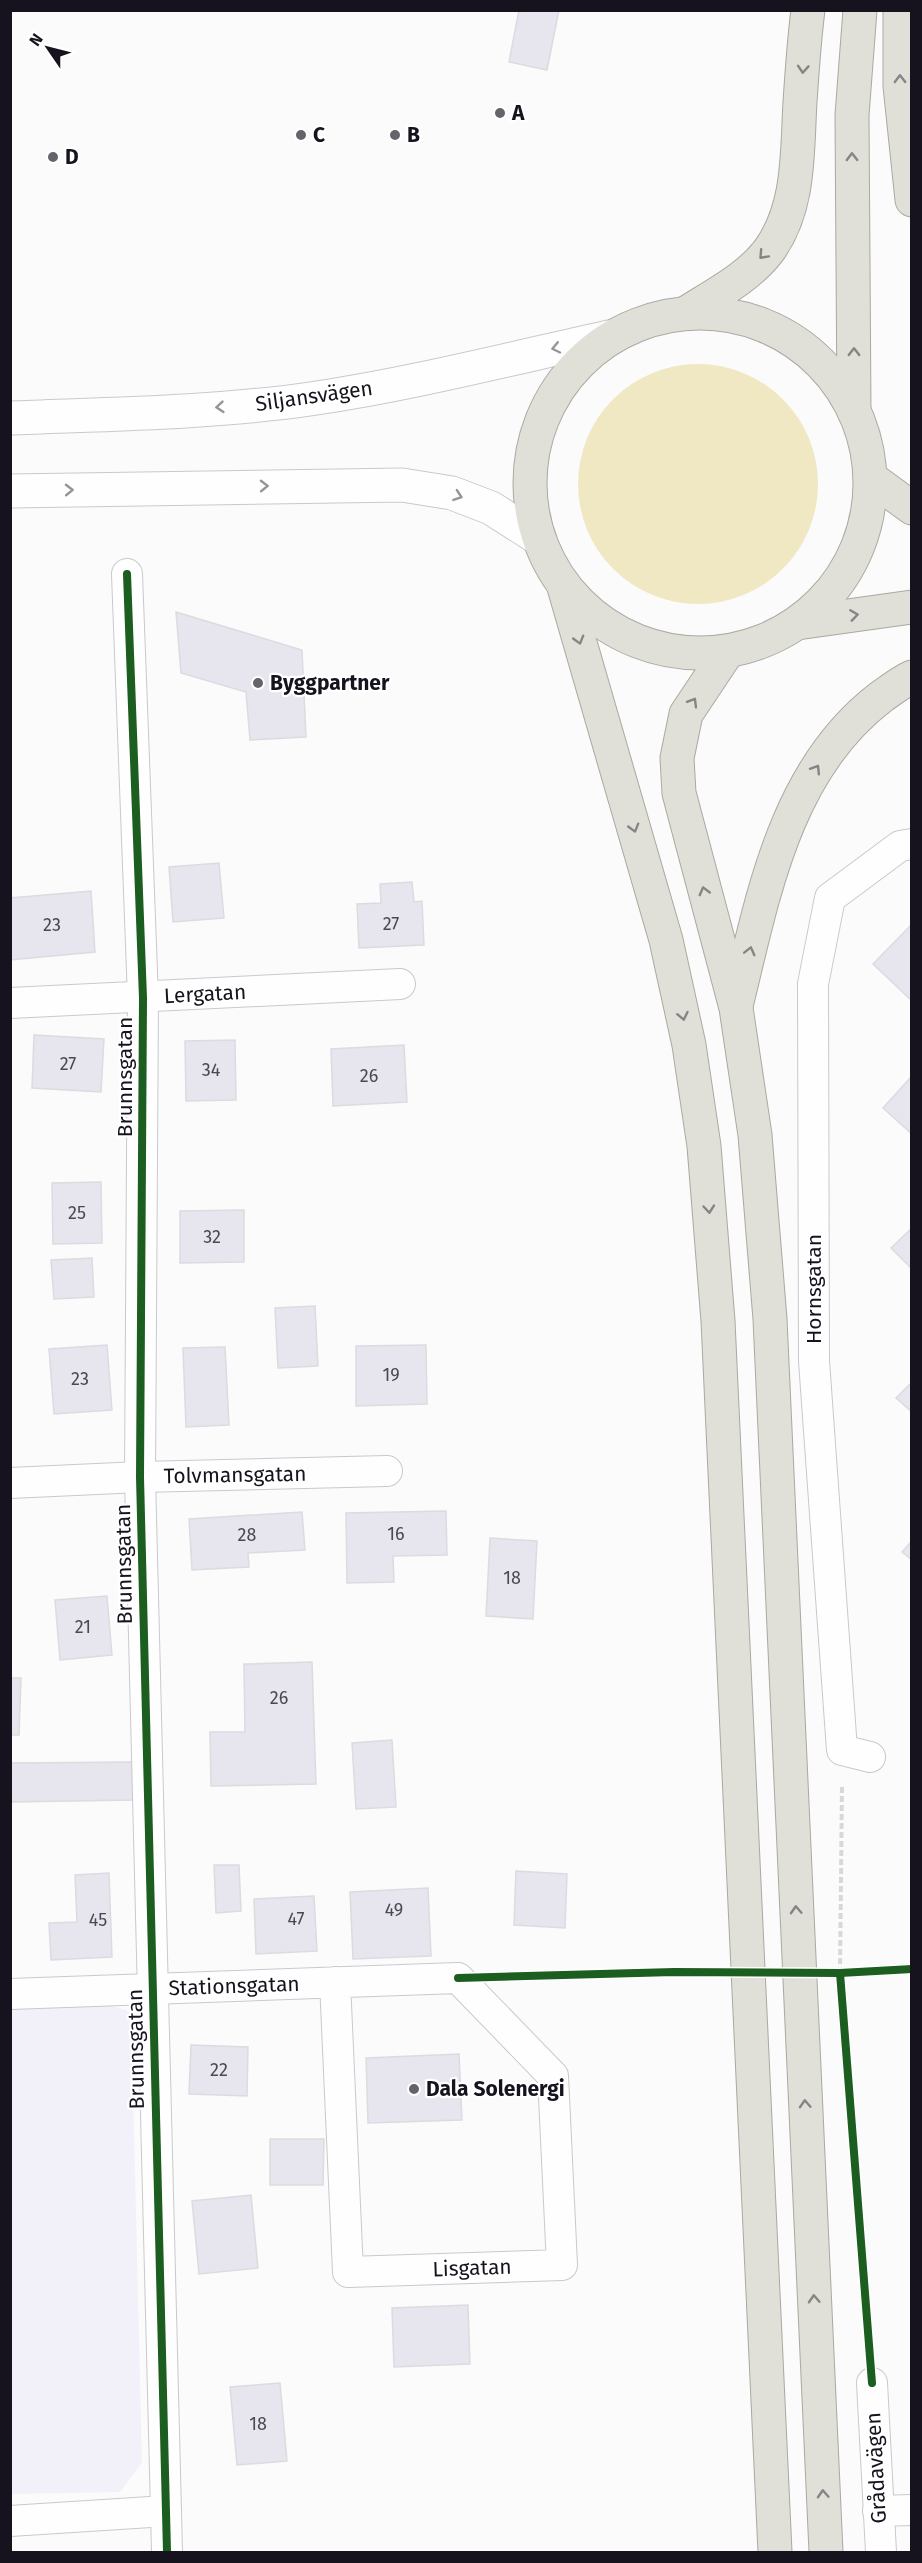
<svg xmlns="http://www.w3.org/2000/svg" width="922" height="2563" font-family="'Fira Sans',sans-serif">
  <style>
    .built { fill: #f2f0f8 }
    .green { fill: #efe8c3 }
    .building { fill: #e7e5ed; stroke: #dcdbe0; stroke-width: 1.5 }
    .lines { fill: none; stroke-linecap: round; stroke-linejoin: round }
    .minor-casing { stroke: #cac8cd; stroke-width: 32 }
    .tertiary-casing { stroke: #cac8cd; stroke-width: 35 }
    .trunk-casing { stroke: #aaa8a0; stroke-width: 35 }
    .path { stroke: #d8d8d8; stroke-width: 4; stroke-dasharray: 6 3; stroke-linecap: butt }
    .minor { stroke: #fefefe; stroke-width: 30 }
    .tertiary { stroke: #fefefe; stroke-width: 33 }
    .trunk { stroke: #e1e0d8; stroke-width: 33 }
    .cycleway-casing { stroke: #fff; stroke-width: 11 }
    .cycleway { stroke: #1b5e20; stroke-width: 8 }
    .oneway { stroke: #868484 }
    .oneway2 { stroke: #969499 }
    .poi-dot { fill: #66646b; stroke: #fff; stroke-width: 2 }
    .labels { text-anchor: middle; stroke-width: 4.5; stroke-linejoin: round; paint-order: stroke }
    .number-label { font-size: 18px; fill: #4b4853 }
    .poi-label { font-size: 21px; font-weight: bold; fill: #16131e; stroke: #fff; text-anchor: start }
    .street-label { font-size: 21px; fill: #16131e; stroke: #fff }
  </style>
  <rect width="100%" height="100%" fill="#fbfbfb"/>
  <!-- built -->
  <path class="built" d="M103 2003 131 2012 142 2462 120 2492 11 2494V2008Z"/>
  <!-- green -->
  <circle class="green" cx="698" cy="484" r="120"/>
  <!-- building -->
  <g class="building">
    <path d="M519 10H559L547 70 509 62Z"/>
    <path d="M176 612 302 650 306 737 250 740 246 692 181 673Z"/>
    <path d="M219 863 224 918 173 922 169 867Z"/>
    <path d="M412 882 414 902 422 901 424 945 359 948 357 904 381 903 380 884Z"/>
    <path d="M91 891 95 952 10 960V898Z"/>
    <path d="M912 924V1001L873 964Z"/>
    <path d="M34 1035 104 1039 101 1092 32 1088Z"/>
    <path d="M235 1040 236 1100 186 1101 185 1041Z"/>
    <path d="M404 1045 407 1102 333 1106 331 1049Z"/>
    <path d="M912 1076V1134L883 1108Z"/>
    <path d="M101 1182 102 1243 53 1244 52 1183Z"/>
    <path d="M244 1210V1262L180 1263V1211Z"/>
    <path d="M912 1228V1269L891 1248Z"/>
    <path d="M92 1258 94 1297 54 1299 51 1260Z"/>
    <path d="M315 1306 318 1366 278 1368 275 1308Z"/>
    <path d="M107 1345 112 1410 54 1414 49 1349Z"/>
    <path d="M426 1345 427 1404 356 1406V1346Z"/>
    <path d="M225 1347 229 1425 186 1427 183 1348Z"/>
    <path d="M912 1382V1412L896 1398Z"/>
    <path d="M446 1511 447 1555 393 1556 394 1582 347 1583 346 1513Z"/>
    <path d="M302 1512 305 1550 248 1553 249 1567 192 1570 189 1519Z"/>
    <path d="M490 1538 537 1541 533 1619 486 1616Z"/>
    <path d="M912 1541V1560L902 1552Z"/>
    <path d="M107 1596 112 1655 60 1660 55 1600Z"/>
    <path d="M312 1662 316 1784 211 1786 210 1732H245L244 1664Z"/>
    <path d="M10 1678H21L19 1735H10Z"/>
    <path d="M392 1740 396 1807 356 1809 352 1743Z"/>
    <path d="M135 1762V1800L10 1802V1763Z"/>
    <path d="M214 1865H239L241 1911 216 1913Z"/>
    <path d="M516 1871 567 1874 565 1928 514 1925Z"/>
    <path d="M109 1873 112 1957 51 1960 49 1923 77 1922 75 1875Z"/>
    <path d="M428 1888 431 1956 353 1959 350 1892Z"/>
    <path d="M314 1896 317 1951 256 1954 254 1899Z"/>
    <path d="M191 2045 248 2047 247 2096 189 2094Z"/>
    <path d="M459 2054 462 2120 368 2123 366 2058Z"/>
    <path d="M270 2139H324L323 2185H270Z"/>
    <path d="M251 2195 258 2268 199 2274 192 2201Z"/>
    <path d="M468 2305 470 2364 394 2367 392 2308Z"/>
    <path d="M280 2383 287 2461 237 2465 230 2387Z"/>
  </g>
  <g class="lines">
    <!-- minor casing -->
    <g class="minor-casing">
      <g id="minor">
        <path d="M127 574 143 998 140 1477 167 2552"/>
        <path d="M10 1003 400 984"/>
        <path d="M10 1483 140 1477 387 1471"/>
        <path d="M870 1757 842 1750 814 1361 813 984 830 898 900 846 912 844"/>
        <path d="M10 1994 458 1978 553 2076 562 2265 348 2272 335 1982"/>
        <path d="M872 2383 881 2552"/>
        <path d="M878 2511 912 2510"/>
        <path d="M10 2521 166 2511"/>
      </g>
    </g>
    <!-- tertiary casing -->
    <g class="tertiary-casing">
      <g id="tertiary">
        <path d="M10 418C110 414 212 413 310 399 412 384 513 358 613 336"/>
        <path d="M10 491 402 485 452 493 491 508 538 538"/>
      </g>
    </g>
    <!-- trunk casing -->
    <g class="trunk-casing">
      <g id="trunk">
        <path d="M900 10V86L912 200"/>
        <circle cx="700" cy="483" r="170"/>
        <path d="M686 313C714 295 750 277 770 249 800 206 797 153 800 102 802 72 804 41 808 10"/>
        <path d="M854 411 852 115 860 10"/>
        <path d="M871 478 912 508"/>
        <path d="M563 584 666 940 689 1045 704 1146 718 1321 775 2552"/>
        <path d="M797 623 912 607"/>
        <path d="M728 651 686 714 677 758 679 793 736 1008 755 1135 770 1319 826 2552"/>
        <path d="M736 1006C763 896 785 770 881 697 891 690 901 682 912 677"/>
      </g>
    </g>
    <!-- path -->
    <path class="path" d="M840 1973 842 1784"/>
    <!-- minor -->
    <use href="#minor" class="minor"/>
    <!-- tertiary -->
    <use href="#tertiary" class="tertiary"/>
    <!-- trunk -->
    <use href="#trunk" class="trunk"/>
    <!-- cycleway casing -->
    <g class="cycleway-casing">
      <g id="cycleway">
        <path d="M127 574 143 998 140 1477 167 2552"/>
        <path d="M840 1973 872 2383"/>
        <path d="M458 1978 674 1972 840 1973 912 1969"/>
      </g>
    </g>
    <!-- cycleway -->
    <use href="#cycleway" class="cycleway"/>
  </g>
  <!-- one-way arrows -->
  <defs><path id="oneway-chevron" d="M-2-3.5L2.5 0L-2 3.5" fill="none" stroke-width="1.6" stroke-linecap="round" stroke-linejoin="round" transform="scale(1.5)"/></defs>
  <g class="oneway">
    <use href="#oneway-chevron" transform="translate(803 69) rotate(94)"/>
    <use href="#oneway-chevron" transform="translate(900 79) rotate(-91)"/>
    <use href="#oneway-chevron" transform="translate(852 157) rotate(-91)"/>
    <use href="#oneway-chevron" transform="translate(763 255) rotate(133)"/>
    <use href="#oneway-chevron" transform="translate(854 352) rotate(-90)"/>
    <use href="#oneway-chevron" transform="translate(854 615) rotate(-8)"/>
    <use href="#oneway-chevron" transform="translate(579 640) rotate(74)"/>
    <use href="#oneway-chevron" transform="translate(693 702) rotate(-59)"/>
    <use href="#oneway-chevron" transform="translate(816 769) rotate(-58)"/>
    <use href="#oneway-chevron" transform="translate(634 828) rotate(74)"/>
    <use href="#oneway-chevron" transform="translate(704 891) rotate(-105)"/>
    <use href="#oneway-chevron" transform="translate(750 951) rotate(-76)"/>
    <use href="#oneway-chevron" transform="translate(683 1016) rotate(78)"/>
    <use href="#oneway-chevron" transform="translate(709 1209) rotate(85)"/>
    <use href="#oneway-chevron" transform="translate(796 1910) rotate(-93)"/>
    <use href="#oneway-chevron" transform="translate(805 2104) rotate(-93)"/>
    <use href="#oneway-chevron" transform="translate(814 2299) rotate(-93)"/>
    <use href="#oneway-chevron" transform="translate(823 2494) rotate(-93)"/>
  </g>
  <g class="oneway2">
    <use href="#oneway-chevron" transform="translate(556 348) rotate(168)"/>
    <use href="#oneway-chevron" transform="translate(220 407) rotate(175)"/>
    <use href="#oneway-chevron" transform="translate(264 486) rotate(-1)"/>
    <use href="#oneway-chevron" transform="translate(69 490) rotate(-1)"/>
    <use href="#oneway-chevron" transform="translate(458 496) rotate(19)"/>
  </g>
  <!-- markers -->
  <g class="poi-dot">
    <circle cx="500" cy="113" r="6"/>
    <circle cx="301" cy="135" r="6"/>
    <circle cx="395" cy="135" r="6"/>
    <circle cx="53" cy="157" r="6"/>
    <circle cx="258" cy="683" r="6"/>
    <circle cx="414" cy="2089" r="6"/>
  </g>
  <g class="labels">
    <!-- number labels -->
    <g class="number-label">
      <text x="391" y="930">27</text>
      <text x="52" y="931">23</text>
      <text x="68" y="1070">27</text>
      <text x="211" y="1076">34</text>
      <text x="369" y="1082">26</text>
      <text x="77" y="1219">25</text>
      <text x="212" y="1243">32</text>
      <text x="391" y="1381">19</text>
      <text x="80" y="1385">23</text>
      <text x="396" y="1540">16</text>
      <text x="247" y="1541">28</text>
      <text x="512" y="1584">18</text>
      <text x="83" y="1633">21</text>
      <text x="279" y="1704">26</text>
      <text x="394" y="1916">49</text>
      <text x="296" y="1925">47</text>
      <text x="98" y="1926">45</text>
      <text x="219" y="2076">22</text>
      <text x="258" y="2430">18</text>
    </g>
    <!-- poi labels -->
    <g class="poi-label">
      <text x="512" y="120">A</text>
      <text x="313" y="142">C</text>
      <text x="407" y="142">B</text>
      <text x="65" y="164">D</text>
      <text x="270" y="690">Byggpartner</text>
      <text x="426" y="2096">Dala Solenergi</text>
    </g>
    <!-- street labels -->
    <g class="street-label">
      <text transform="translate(314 396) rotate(-8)" y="7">Siljansvägen</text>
      <text transform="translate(205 994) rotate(-3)" y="7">Lergatan</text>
      <text transform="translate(125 1077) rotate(-90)" y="7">Brunnsgatan</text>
      <text transform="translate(814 1289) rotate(-90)" y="7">Hornsgatan</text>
      <text transform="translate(235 1475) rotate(-1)" y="7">Tolvmansgatan</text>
      <text transform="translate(124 1564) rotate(-91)" y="7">Brunnsgatan</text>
      <text transform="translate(234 1986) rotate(-2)" y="7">Stationsgatan</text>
      <text transform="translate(136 2049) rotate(-91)" y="7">Brunnsgatan</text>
      <text transform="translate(472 2268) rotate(-2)" y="7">Lisgatan</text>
      <text transform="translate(876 2468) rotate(-93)" y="7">Grådavägen</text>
    </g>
  </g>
  <!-- border -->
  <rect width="922" height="2563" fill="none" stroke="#16131e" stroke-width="24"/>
  <!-- north arrow -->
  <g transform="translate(48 48) rotate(305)" stroke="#ffffff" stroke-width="4.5" paint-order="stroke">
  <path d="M0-4.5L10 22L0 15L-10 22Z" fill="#16131e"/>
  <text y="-9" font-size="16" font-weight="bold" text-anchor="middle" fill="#16131e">N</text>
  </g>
</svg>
